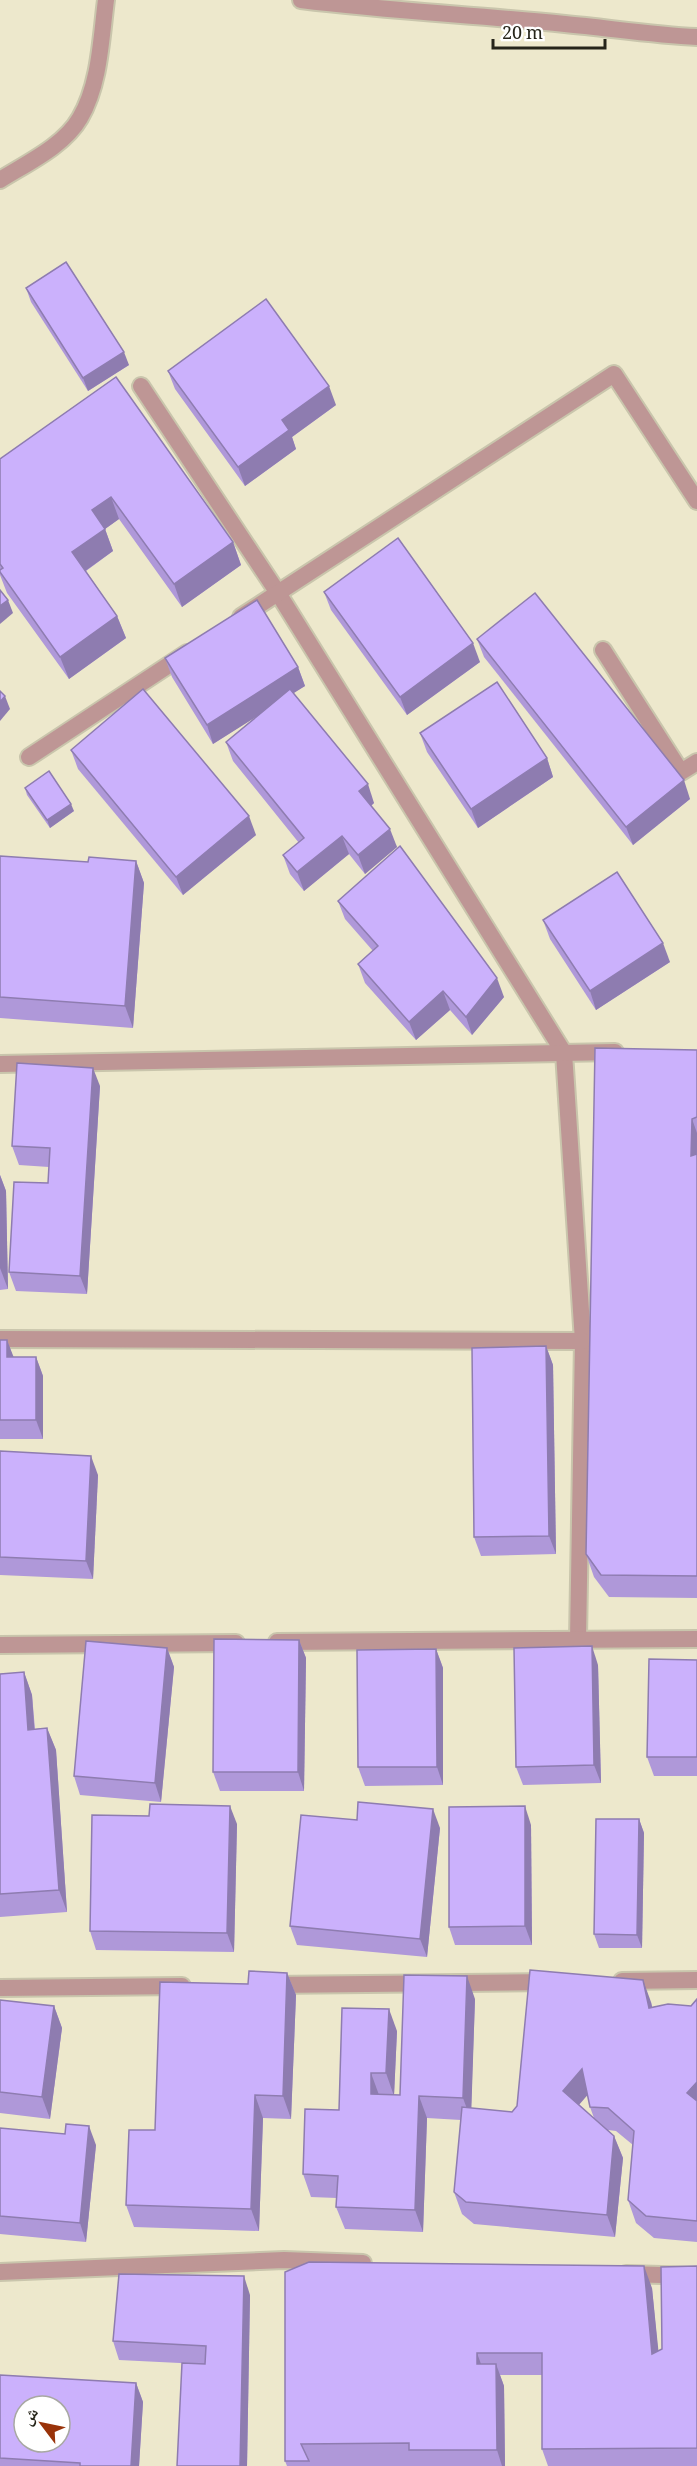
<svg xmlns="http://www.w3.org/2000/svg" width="697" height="2466" font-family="Georgia,'Noto Naskh Arabic',serif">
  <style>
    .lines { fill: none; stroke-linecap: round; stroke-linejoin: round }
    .minor-casing { stroke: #c9c5ac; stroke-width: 20 }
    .minor { stroke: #be9695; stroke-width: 16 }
    .wall { fill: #af98d9; fill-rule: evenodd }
    .shaded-wall { fill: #8e7cb0 }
    .building { fill: #cbb1fc; stroke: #8e7cb0; stroke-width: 1.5; fill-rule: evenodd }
  </style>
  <rect width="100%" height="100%" fill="#ede8cc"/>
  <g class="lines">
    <!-- minor casing -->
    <g class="minor-casing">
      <g id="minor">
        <path d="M301 0C389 11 477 15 565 24 609 28 653 35 697 37"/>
        <path d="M0 180C27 163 64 146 80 118 100 84 101 38 106 0"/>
        <path d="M141 386 278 593 564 1053 583 1341 578 1640"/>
        <path d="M241 617 614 374 697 501"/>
        <path d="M603 650 681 772 697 762"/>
        <path d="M29 757 187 653"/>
        <path d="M0 1064 615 1052"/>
        <path d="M0 1339 583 1341"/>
        <path d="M277 1642 697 1639"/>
        <path d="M0 1645 236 1643"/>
        <path d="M622 1981 697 1980"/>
        <path d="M271 1985 551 1982"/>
        <path d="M0 1988 182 1986"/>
        <path d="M0 2272 284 2260 363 2263"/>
        <path d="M626 2274 697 2276"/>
      </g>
    </g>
    <!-- minor -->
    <use href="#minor" class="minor"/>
  </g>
  <!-- wall -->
  <g class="wall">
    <path d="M26 288 129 365 88 391 31 302Z"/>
    <path d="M168 371 336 405 292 437 296 449 245 486 175 389Z"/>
    <path d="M116 377 233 542 241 565 182 607 119 519 105 529 113 551 86 571 117 616 126 638 69 679 7 593 0 575V459Z"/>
    <path d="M324 592 480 662 407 715 331 610Z"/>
    <path d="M477 639 690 799 633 845 484 657Z"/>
    <path d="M165 658 298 667 305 686 293 693 374 803 371 806 397 847 365 874 349 854 304 891 290 874 283 855 299 843 233 761 226 742 258 715 213 744 172 677Z"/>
    <path d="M420 733 547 758 553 777 478 828 427 752Z"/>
    <path d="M71 750 256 835 183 895 78 769Z"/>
    <path d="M25 788 74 811 50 828 27 795Z"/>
    <path d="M0 856 88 862 136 861 144 883 133 1028 0 1018Z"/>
    <path d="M338 901 504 997 472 1035 450 1010 416 1040 365 983 358 964 373 951 345 919Z"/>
    <path d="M543 920 670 962 596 1010 550 939Z"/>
    <path d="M697 1050V1598L609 1597 594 1577 586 1554Z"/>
    <path d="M100 1086 87 1294 16 1291 9 1272 48 1183 49 1167 19 1165 12 1146Z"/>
    <path d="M0 1175 6 1191 8 1289 0 1290Z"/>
    <path d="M0 1340H7L13 1357H36L43 1376V1439H0Z"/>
    <path d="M546 1346 553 1365 556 1554 481 1556 474 1537Z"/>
    <path d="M0 1451 98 1475 93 1579 0 1575Z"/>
    <path d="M299 1640 306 1658 304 1791H220L213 1772Z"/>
    <path d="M167 1648 174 1667 161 1802 80 1795 74 1776Z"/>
    <path d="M436 1649 443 1668V1785L365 1786 358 1767Z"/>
    <path d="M697 1660V1776H654L647 1757Z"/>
    <path d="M598 1665 601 1783 523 1785 516 1767Z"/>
    <path d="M24 1672 32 1695 35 1729 47 1728 56 1750 67 1912 0 1917V1674Z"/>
    <path d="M639 1819 644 1833 642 1948H599L594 1934Z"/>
    <path d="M237 1824 234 1952 96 1950 90 1931Z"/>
    <path d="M531 1825 532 1945H455L449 1927Z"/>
    <path d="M440 1828 427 1957 297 1945 290 1926Z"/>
    <path d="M287 1973 296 1995 291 2119 263 2118 259 2231 134 2227 126 2205 155 2130 248 1984Z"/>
    <path d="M475 1999 471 2108 512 2112 651 2002 652 2007 691 2006 697 1999V2242L654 2238 636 2223 628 2200 633 2145 616 2131 608 2130 614 2136 623 2158 615 2237 474 2224 462 2214 454 2192 461 2120 427 2118 423 2232 345 2229 336 2207 337 2198 311 2197 303 2174 339 2110 397 2031 394 2095H400ZM588 2094 590 2107 594 2118 579 2104Z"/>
    <path d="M0 2000 54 2006 62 2028 50 2119 0 2113Z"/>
    <path d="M0 2128 65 2134 96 2145 86 2242 0 2234Z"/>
    <path d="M697 2266V2466H548L542 2449V2375H500L504 2386 505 2466H287L285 2461V2272L652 2288 658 2351 662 2349Z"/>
    <path d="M250 2295 247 2466H177L200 2364 119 2360 113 2341Z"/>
    <path d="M0 2375 136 2383 143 2402 139 2466H0Z"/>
  </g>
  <!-- shaded-wall -->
  <g class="shaded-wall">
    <path d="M124 352 129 365 88 391 83 378Z"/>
    <path d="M329 386 336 405 292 437 296 449 245 486 238 467 282 420Z"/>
    <path d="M111 497 119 519 105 529 113 551 81 574 72 552 92 510Z"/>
    <path d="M233 542 241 565 182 607 174 584Z"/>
    <path d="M8 600 13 613 0 624V606Z"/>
    <path d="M117 616 126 638 69 679 60 657Z"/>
    <path d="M473 643 480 662 407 715 400 697Z"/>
    <path d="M298 667 305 686 213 744 207 725Z"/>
    <path d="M5 696 10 709 0 721V702Z"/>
    <path d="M547 758 553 777 478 828 471 809Z"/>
    <path d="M684 780 690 799 633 845 626 827Z"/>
    <path d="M368 784 374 803 366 810 359 791Z"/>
    <path d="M71 804 74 811 50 828 47 820Z"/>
    <path d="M249 816 256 835 183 895 176 877Z"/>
    <path d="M390 829 397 847 365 874 358 855Z"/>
    <path d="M342 836 349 854 304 891 297 872Z"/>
    <path d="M136 861 144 883 133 1028 125 1006Z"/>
    <path d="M663 943 670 962 596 1010 590 991Z"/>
    <path d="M497 978 504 997 472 1035 466 1017Z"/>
    <path d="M443 991 450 1010 416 1040 409 1022Z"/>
    <path d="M93 1068 100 1086 87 1294 80 1276Z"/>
    <path d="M692 1119 697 1133V1172L691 1156Z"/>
    <path d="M0 1175 6 1191 8 1289 0 1268Z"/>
    <path d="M7 1340 14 1358 7 1357Z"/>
    <path d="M546 1346 553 1365 556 1554 549 1536Z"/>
    <path d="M36 1357 43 1376V1439L36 1420Z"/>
    <path d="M91 1456 98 1475 93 1579 86 1561Z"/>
    <path d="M299 1640 306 1658 304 1791 298 1772Z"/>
    <path d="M592 1646 598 1665 601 1783 594 1765Z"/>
    <path d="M167 1648 174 1667 161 1802 155 1783Z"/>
    <path d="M436 1649 443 1668V1785L437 1767Z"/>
    <path d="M24 1672 32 1695 36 1752 28 1730Z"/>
    <path d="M47 1728 56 1750 67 1912 59 1890Z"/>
    <path d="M230 1806 237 1824 234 1952 227 1933Z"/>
    <path d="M525 1806 531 1825 532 1945 525 1926Z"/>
    <path d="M433 1809 440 1828 427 1957 420 1939Z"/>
    <path d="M639 1819 644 1833 642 1948 637 1935Z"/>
    <path d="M287 1973 296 1995 291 2119 283 2096Z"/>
    <path d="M467 1976 475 1999 471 2120 463 2098Z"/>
    <path d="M643 1980 651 2002 657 2030 649 2008Z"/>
    <path d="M54 2006 62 2028 50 2119 42 2097Z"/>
    <path d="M389 2009 397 2031 394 2096 386 2073Z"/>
    <path d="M582 2069 591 2091 572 2113 563 2091Z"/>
    <path d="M371 2073 379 2095 371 2094Z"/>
    <path d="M697 2082V2113L687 2093Z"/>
    <path d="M255 2095 263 2118 259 2231 251 2209Z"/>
    <path d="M419 2096 427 2118 423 2232 415 2210Z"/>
    <path d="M89 2126 96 2145 86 2242 80 2223Z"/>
    <path d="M614 2136 623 2158 615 2237 607 2215Z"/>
    <path d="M644 2266 652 2288 661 2376 652 2354Z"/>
    <path d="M244 2276 250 2295 247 2466H240Z"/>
    <path d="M477 2353 485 2375 477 2364Z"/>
    <path d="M496 2364 504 2386 505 2466H502L497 2450Z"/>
    <path d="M136 2383 143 2402 139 2466H131Z"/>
  </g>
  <!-- building -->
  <g class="building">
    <path d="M66 262 124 352 83 378 26 288Z"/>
    <path d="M266 299 329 386 282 420 289 430 238 467 168 371Z"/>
    <path d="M116 377 233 542 174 584 111 497 92 510 105 529 72 552 117 616 60 657 0 572V570L3 568 0 564V459Z"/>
    <path d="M398 538 473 643 400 697 324 592Z"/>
    <path d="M0 590 8 600 0 606Z"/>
    <path d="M535 593 684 780 626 827 477 639Z"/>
    <path d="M257 600 298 667 207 725 165 658Z"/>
    <path d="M497 682 547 758 471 809 420 733Z"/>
    <path d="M143 689 249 816 176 877 71 750Z"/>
    <path d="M290 689 368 784 359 791 390 829 358 855 342 836 297 872 283 855 304 838 226 742Z"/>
    <path d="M0 691 5 696 0 702Z"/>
    <path d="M49 771 71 804 47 820 25 788Z"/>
    <path d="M400 846 497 978 466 1017 443 991 409 1022 358 964 378 946 338 901Z"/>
    <path d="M0 856 88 862 89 857 136 861 125 1006 0 997Z"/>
    <path d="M617 872 663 943 590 991 543 920Z"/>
    <path d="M595 1048 697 1050V1117L692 1119 691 1156 697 1154V1576L601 1575 586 1554Z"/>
    <path d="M17 1063 93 1068 80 1276 9 1272 14 1182 48 1183 50 1148 12 1146Z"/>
    <path d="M0 1340H7V1357H36V1420H0Z"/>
    <path d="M546 1346 549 1536 474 1537 472 1348Z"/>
    <path d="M0 1451 91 1456 86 1561 0 1557Z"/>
    <path d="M214 1639 299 1640 298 1772H213Z"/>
    <path d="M86 1641 167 1648 155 1783 74 1776Z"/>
    <path d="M592 1646 594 1765 516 1767 514 1648Z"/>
    <path d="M436 1649 437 1767H358L357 1650Z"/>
    <path d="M649 1659 697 1660V1757H647Z"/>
    <path d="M24 1672 28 1730 47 1728 59 1890 0 1894V1674Z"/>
    <path d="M358 1802 433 1809 420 1939 290 1926 301 1815 357 1820Z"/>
    <path d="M150 1804 230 1806 227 1933 90 1931 92 1815 149 1816Z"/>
    <path d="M525 1806V1926L449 1927V1807Z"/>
    <path d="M596 1819H639L637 1935 594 1934Z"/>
    <path d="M530 1970 643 1980 649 2008 668 2004 691 2006 697 1999V2082L687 2093 697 2101V2221L646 2216 628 2200 634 2131 608 2108 590 2107 582 2069 563 2091 614 2136 607 2215 466 2202 454 2192 462 2107 512 2112 517 2106Z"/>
    <path d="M249 1971 287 1973 283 2096 255 2095 251 2209 126 2205 129 2130H155L160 1982 248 1984Z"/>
    <path d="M404 1975 467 1976 463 2098 419 2096 415 2210 336 2207 338 2176 303 2174 305 2109 339 2110 342 2008 389 2009 386 2073H371V2094L400 2095Z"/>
    <path d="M0 2000 54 2006 42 2097 0 2092Z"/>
    <path d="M66 2124 89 2126 80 2223 0 2216V2128L65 2134Z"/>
    <path d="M309 2262 644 2266 652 2354 662 2349 661 2267 697 2266V2448L542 2449V2353H477V2364H496L497 2450H409V2443L301 2444 309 2461H285V2272Z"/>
    <path d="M119 2274 244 2276 240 2466H177L182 2363 205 2364 206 2346 113 2341Z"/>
    <path d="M0 2375 136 2383 131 2466H80V2463L0 2458ZM24 2406H60V2442H24Z"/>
  </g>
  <!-- north arrow -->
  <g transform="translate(42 2424) rotate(302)"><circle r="28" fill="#ffffff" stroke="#a8a8a3" stroke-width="1.5"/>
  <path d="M0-4.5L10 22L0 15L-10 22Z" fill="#99330a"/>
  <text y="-9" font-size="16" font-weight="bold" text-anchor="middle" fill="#26251a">ش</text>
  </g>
  <!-- scale -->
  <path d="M493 39v9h112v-9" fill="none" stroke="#26251a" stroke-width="3"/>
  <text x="502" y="39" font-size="18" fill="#26251a" stroke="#ffffff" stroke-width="4.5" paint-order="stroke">20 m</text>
</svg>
